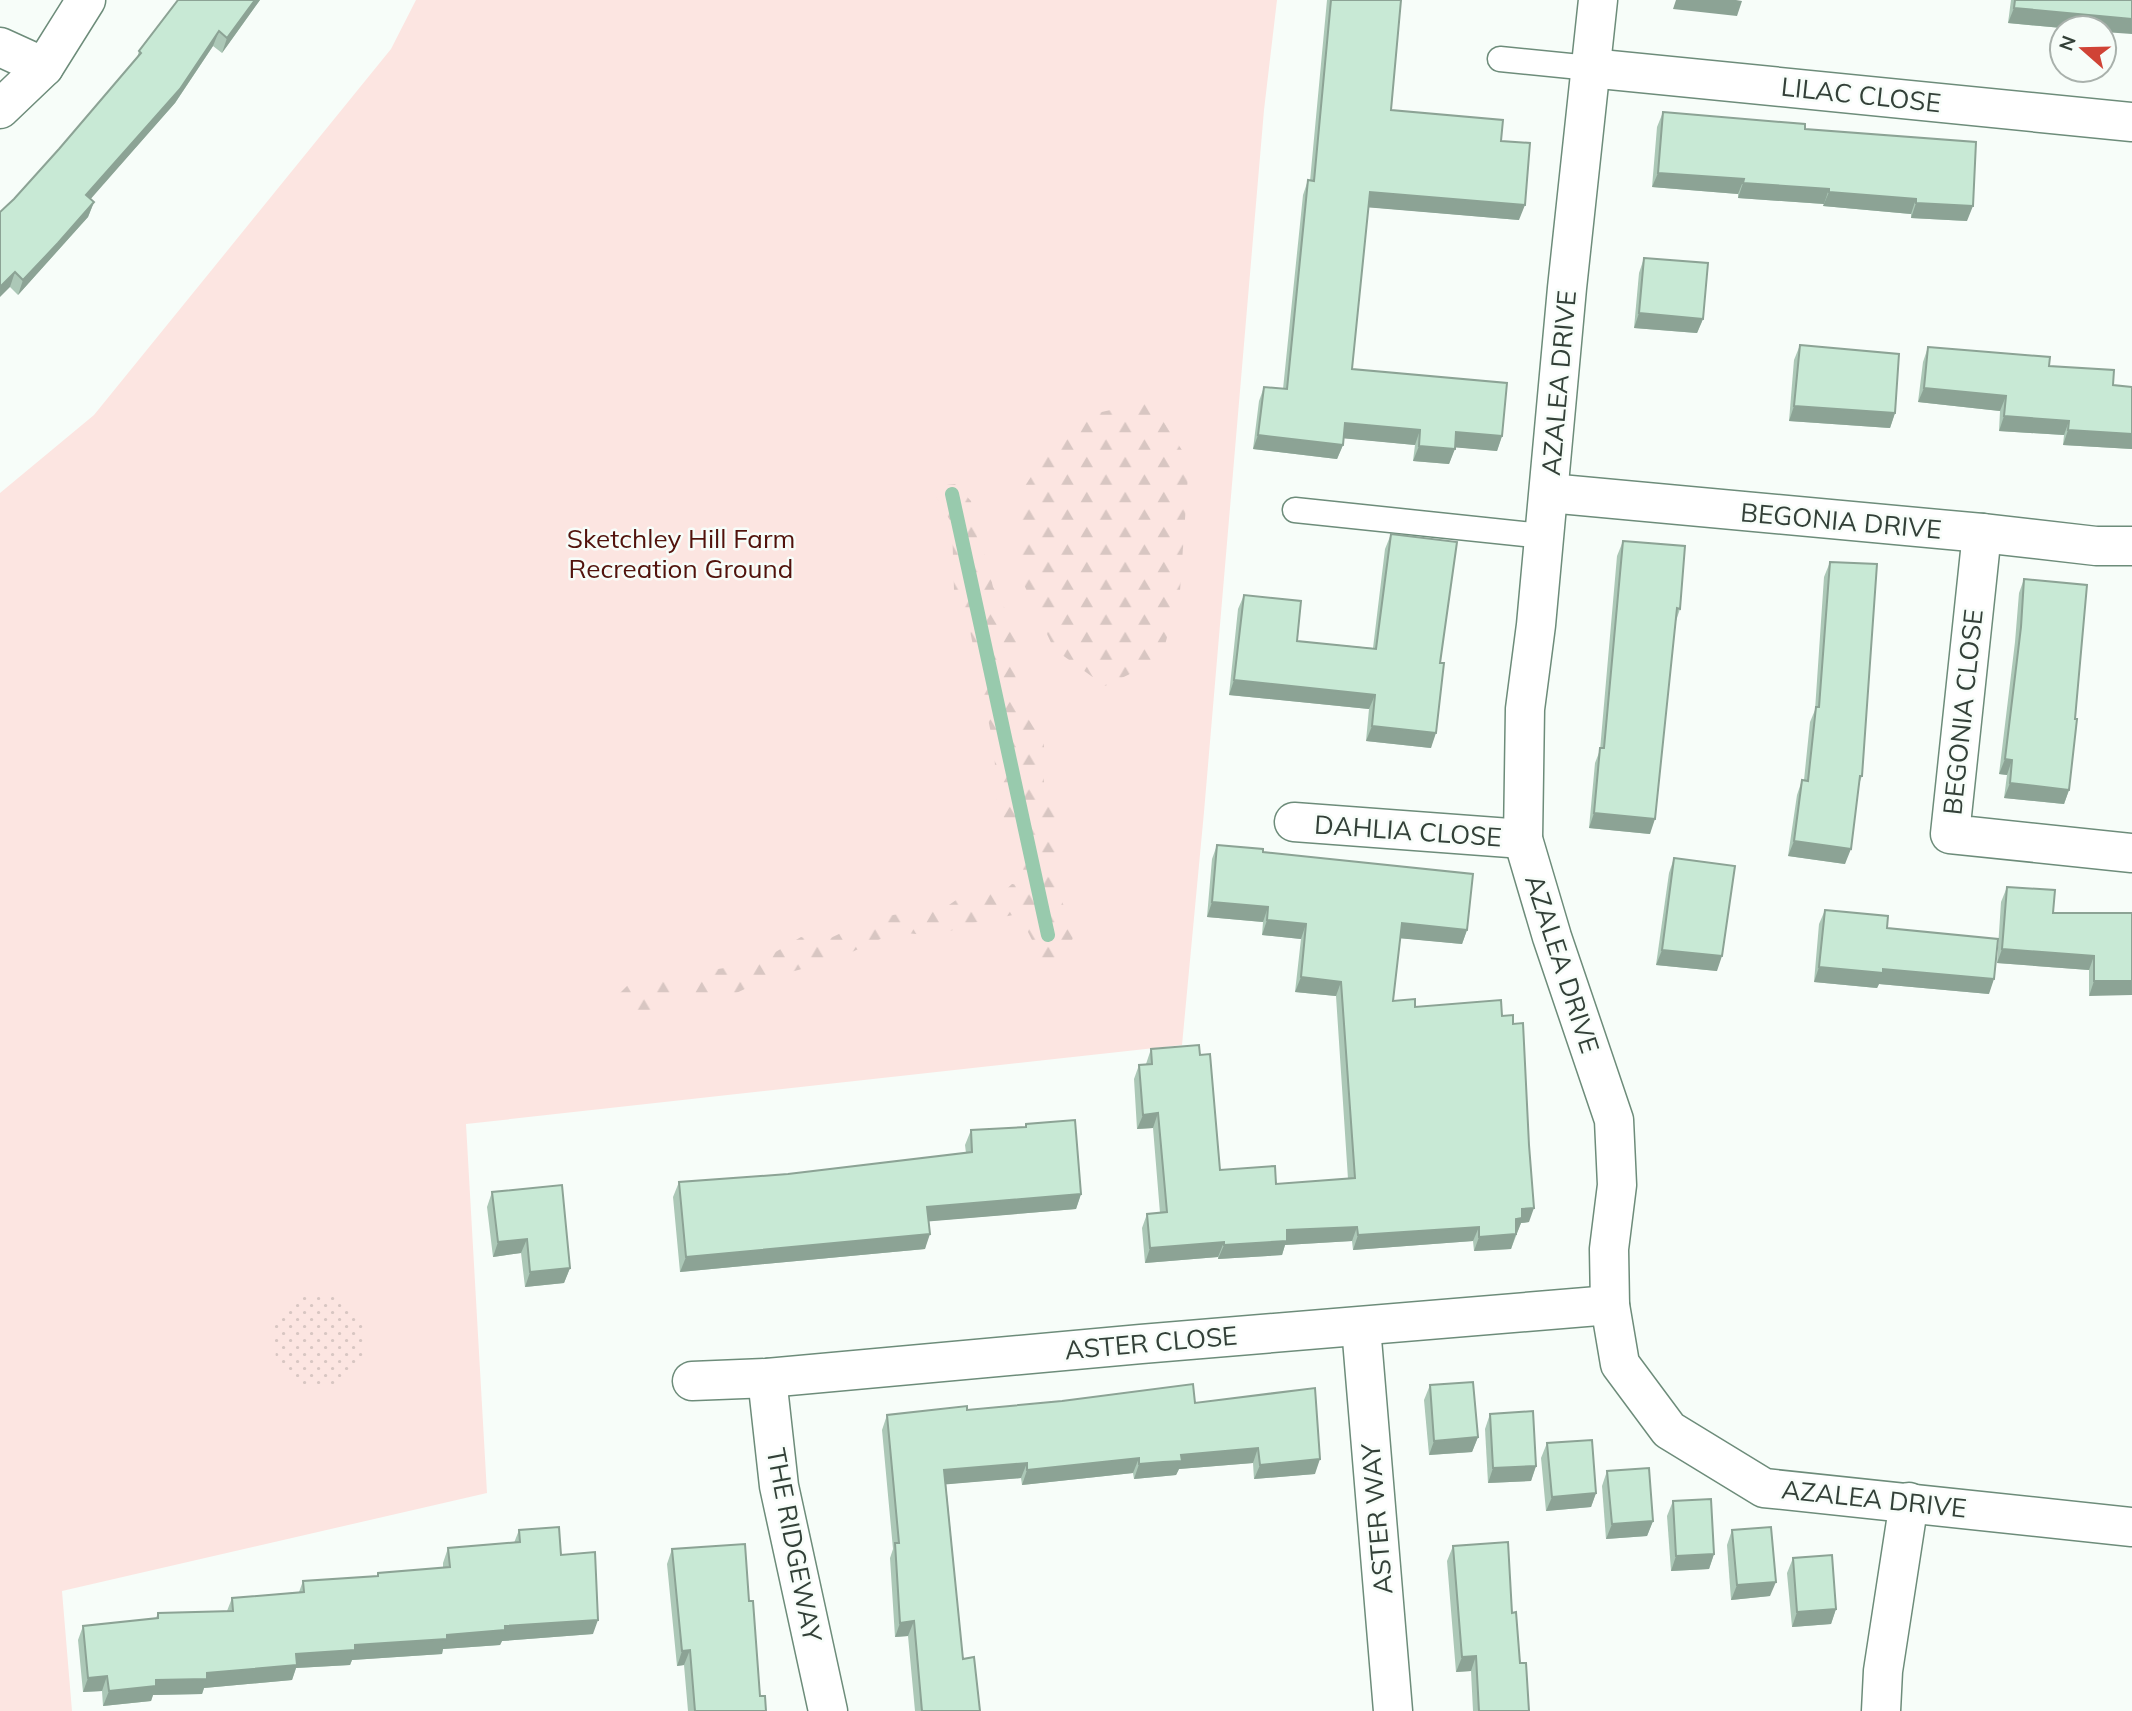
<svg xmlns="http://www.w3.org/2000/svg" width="2132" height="1711" font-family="Mulish,sans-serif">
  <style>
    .green { fill: #fce5e1 }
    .forest { fill: url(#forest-firs) }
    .garden { fill: url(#garden-dots) }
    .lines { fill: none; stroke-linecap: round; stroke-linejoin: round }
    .stream { stroke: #98caad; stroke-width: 14 }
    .lane-casing { stroke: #6d8c7a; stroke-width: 27 }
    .street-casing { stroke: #6d8c7a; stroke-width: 41 }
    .lane { stroke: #fff; stroke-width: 24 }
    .street { stroke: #fff; stroke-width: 38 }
    .wall { fill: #acc8b7 }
    .shaded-wall { fill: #8ca395 }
    .building { fill: #c8e9d5; stroke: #8ca395; stroke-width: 2 }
    .labels { text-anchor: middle; stroke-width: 5; stroke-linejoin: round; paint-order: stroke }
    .street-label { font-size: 26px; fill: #334038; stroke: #f7fdf9 }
    .park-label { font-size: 26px; fill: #52120c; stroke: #f7fdf9 }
  </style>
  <defs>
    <pattern id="forest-firs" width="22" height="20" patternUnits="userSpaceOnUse" patternTransform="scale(1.75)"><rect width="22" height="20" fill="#fce5e1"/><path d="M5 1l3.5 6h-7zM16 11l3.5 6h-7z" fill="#d8c6c2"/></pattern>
    <pattern id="garden-dots" width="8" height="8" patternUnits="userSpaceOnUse" patternTransform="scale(1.75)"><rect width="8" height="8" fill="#fce5e1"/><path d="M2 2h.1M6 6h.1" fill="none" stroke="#d8c6c2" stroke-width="1.8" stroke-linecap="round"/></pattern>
  </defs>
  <rect width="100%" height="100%" fill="#f7fdf9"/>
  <!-- green -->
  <path class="green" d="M416 0H1277L1264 110 1204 812 1182 1045 466 1124 487 1493 62 1591 72 1711H0V493L94 415 391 49Z"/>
  <!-- forest -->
  <g class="forest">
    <path d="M1150 401 1189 461 1180 591 1161 659 1105 686 1054 649 1019 574 1018 497 1043 458 1093 414Z"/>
    <path d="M955 484 971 501 978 542 986 558 993 587 1019 634 1013 663 1018 689 1024 712 1044 744V783L1058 818 1055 886 1075 931 1066 959 1041 958 1028 932 1033 911 973 923 936 936 896 932 832 961 768 978 732 995 682 999 639 1018 613 1000 638 975 700 976 718 969 757 963 801 937 822 942 873 918 946 907 972 889 1000 895 1012 884 1028 886 1016 847 997 802 994 748 968 621 954 590 952 524 936 496 938 486Z"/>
  </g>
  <!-- garden -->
  <path class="garden" d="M336 1295 364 1321 365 1358 340 1386 303 1388 276 1362 274 1325 299 1297Z"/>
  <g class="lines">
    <!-- stream -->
    <path class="stream" d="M952 494 1048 935"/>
    <!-- lane casing -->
    <g class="lane-casing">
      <g id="lane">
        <path d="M1500 59 1590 68"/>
        <path d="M1295 510 1543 536"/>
      </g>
    </g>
    <!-- street casing -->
    <g class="street-casing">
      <g id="street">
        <path d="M1598 0 1567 288 1536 625 1525 709 1523 839 1552 937 1614 1120 1617 1185 1609 1249 1610 1305 1620 1364 1669 1430 1764 1488 2132 1527"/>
        <path d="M0 47 44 67"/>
        <path d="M1590 68 2132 122"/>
        <path d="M0 109 44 67 86 0"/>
        <path d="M1549 493 1982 533 2096 546H2132"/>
        <path d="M1982 533 1950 834 2132 853"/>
        <path d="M1294 822 1523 839"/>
        <path d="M1361 1327 1393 1711"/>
        <path d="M767 1378 779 1486 828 1711"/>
        <path d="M692 1381 767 1378 1141 1344 1610 1305"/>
        <path d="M1881 1711 1883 1671 1909 1502"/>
      </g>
    </g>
    <!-- lane -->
    <use href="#lane" class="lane"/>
    <!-- street -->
    <use href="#street" class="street"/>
  </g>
  <!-- wall -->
  <g class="wall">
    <path d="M178 0H260L222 53 213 46 175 103 90 199 94 202 88 217 18 295 10 287 14 199 59 149 137 58 139 51Z"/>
    <path d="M1327 0H1401L1391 110 1501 141 1519 220 1368 207 1352 369 1502 436 1497 451 1455 447 1449 464 1413 461 1415 445 1344 438 1343 445 1337 459 1253 449 1259 401 1264 387 1283 389 1303 195 1308 180 1310 181Z"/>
    <path d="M2011 0H2132L2104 28H2062L2008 23Z"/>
    <path d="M1663 112 1805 129 1967 221 1911 218V214L1823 206 1824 204 1738 198V194L1652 187 1657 127Z"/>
    <path d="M1644 258 1703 319 1697 333 1634 328 1639 273Z"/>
    <path d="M1800 345 1895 413 1890 428 1789 421 1794 360Z"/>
    <path d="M1928 347 2049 366 2113 385 2132 387V449L2063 445 2064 435 1999 431 2000 411 1918 402 1923 362Z"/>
    <path d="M1391 534 1440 663 1431 748 1366 741 1369 709 1229 695 1238 609 1244 595 1297 641 1373 648 1385 549Z"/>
    <path d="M1623 541 1680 609 1676 621 1650 834 1589 828 1595 763 1600 750 1617 556Z"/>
    <path d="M1830 562 1862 776 1859 784 1845 864 1788 856 1797 795 1802 780H1804L1810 722 1815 710 1824 577Z"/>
    <path d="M2024 579 2069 790 2064 804 2004 798 2007 775 1999 774 2015 642 2019 593Z"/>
    <path d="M1217 845 1263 852 1467 930 1462 944 1400 938 1393 1001 1415 1007 1502 1016 1529 1222 1521 1223 1511 1249 1474 1251 1473 1241 1353 1250 1352 1241 1285 1245 1282 1255 1218 1259V1257L1145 1263 1142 1228 1147 1214 1160 1213 1153 1128 1137 1129 1134 1079 1139 1065 1146 1064 1151 1049 1220 1170 1276 1184 1348 1179 1336 996 1295 992 1301 939 1262 935 1263 922 1207 917 1212 859Z"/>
    <path d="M1674 858 1717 971 1656 965 1669 873Z"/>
    <path d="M2007 887 2053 913H2132L2089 996V970L1997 963 2001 902Z"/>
    <path d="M1825 910 1887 928 1989 994 1879 984 1877 988 1814 982 1819 924Z"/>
    <path d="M1026 1124 1081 1194 1076 1209 929 1221 925 1249 680 1272 673 1197 679 1182 788 1174 966 1153 965 1145 971 1130 1025 1127Z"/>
    <path d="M492 1192 570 1268 564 1283 525 1287 521 1253 493 1257 487 1207Z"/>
    <path d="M1430 1385 1478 1437 1472 1452 1429 1455 1424 1400Z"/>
    <path d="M1195 1403 1315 1474 1254 1479 1253 1463 1179 1469 1176 1475 1134 1479 1133 1473 1022 1485 1021 1478 946 1484 963 1659 980 1711H915L908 1636 895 1637 890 1558 893 1549 882 1430 887 1415 967 1410Z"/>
    <path d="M1490 1414 1536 1466 1531 1481 1488 1483 1485 1429Z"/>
    <path d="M1547 1443 1596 1493 1591 1507 1546 1511 1541 1458Z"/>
    <path d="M1607 1471 1653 1521 1647 1536 1606 1539 1602 1486Z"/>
    <path d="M1673 1501 1714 1554 1709 1569 1671 1571 1667 1516Z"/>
    <path d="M519 1530 561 1555 593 1634 502 1641 500 1645 443 1649 442 1654 352 1660 350 1665 296 1668 292 1680 204 1688 202 1694 153 1695 151 1701 103 1706 102 1691 83 1692 78 1640 83 1626 156 1618 158 1613 227 1611 232 1598 299 1592 303 1581 377 1576 378 1573 443 1568V1563L448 1548 514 1543Z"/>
    <path d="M1732 1530 1770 1596 1731 1600 1727 1545Z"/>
    <path d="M1453 1546 1512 1613 1529 1711H1473L1471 1671 1456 1672 1447 1561Z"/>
    <path d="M672 1549 749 1601 760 1696 766 1711H688L684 1665 677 1666 667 1564Z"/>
    <path d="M1793 1558 1836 1609 1831 1624 1792 1627 1787 1573Z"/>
  </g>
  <!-- shaded-wall -->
  <g class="shaded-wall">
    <path d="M255 0H260L222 53 227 38Z"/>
    <path d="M1676 0H1736L1742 1 1737 16 1673 9Z"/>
    <path d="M2014 8 2132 19V34L2104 32V28H2062L2008 23Z"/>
    <path d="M219 31 213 46 175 103 81 210 86 195Z"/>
    <path d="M1658 173 1744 179 1738 194 1652 187Z"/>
    <path d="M1743 183 1829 189 1824 204 1738 198Z"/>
    <path d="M1370 192 1525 205 1519 220 1364 207Z"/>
    <path d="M1829 192 1916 199 1911 214 1823 206Z"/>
    <path d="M94 202 88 217 18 295 23 280Z"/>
    <path d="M1916 203 1973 206 1967 221 1911 218Z"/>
    <path d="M15 272 10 287 0 297V287Z"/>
    <path d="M1639 313 1703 319 1697 333 1634 328Z"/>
    <path d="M1924 388 2006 396 2000 411 1918 402Z"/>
    <path d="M1794 406 1895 413 1890 428 1789 421Z"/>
    <path d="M2004 416 2069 421 2064 435 1999 431Z"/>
    <path d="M1345 423 1420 430 1415 445 1340 438Z"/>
    <path d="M2068 430 2132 434V449L2063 445Z"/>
    <path d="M1456 432 1502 436 1497 451 1451 447Z"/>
    <path d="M1258 435 1343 445 1337 459 1253 449Z"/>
    <path d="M1419 446 1455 449 1449 464 1413 461Z"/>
    <path d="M1234 680 1375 695 1369 709 1229 695Z"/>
    <path d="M1372 726 1436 733 1431 748 1366 741Z"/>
    <path d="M2005 759 2012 760 2007 775 1999 774Z"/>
    <path d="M2010 783 2069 790 2064 804 2004 798Z"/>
    <path d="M1594 813 1655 819 1650 834 1589 828Z"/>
    <path d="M1794 841 1851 849 1845 864 1788 856Z"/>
    <path d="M1212 902 1268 907 1263 922 1207 917Z"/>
    <path d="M1267 920 1306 924 1301 939 1262 935Z"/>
    <path d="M1402 923 1467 930 1462 944 1397 938Z"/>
    <path d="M2002 949 2094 956 2089 970 1997 963Z"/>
    <path d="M1662 950 1722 956 1717 971 1656 965Z"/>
    <path d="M1819 967 1883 969 1994 979 1989 994 1879 984 1877 988 1814 982Z"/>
    <path d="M1301 977 1341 982 1336 996 1295 992Z"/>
    <path d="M2094 981H2132V995L2089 996Z"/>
    <path d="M1158 1113 1153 1128 1137 1129 1143 1115Z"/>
    <path d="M1081 1194 1076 1209 922 1222 927 1207Z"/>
    <path d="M1534 1208 1529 1222 1521 1223 1517 1233H1510L1516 1219 1522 1209Z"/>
    <path d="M1357 1227 1352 1241 1285 1245 1282 1255 1218 1259 1224 1245 1287 1230Z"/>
    <path d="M1479 1227 1473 1241 1353 1250 1358 1235Z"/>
    <path d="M930 1234 925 1249 680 1272 686 1257Z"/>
    <path d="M1516 1234 1511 1249 1474 1251 1479 1237Z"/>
    <path d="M527 1239 521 1253 493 1257 498 1242Z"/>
    <path d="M1224 1242 1218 1257 1145 1263 1150 1248Z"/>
    <path d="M570 1268 564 1283 525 1287 530 1272Z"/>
    <path d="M1478 1437 1472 1452 1429 1455 1434 1441Z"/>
    <path d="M1258 1448 1253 1463 1179 1469 1176 1475 1134 1479 1139 1464 1181 1455Z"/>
    <path d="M1139 1458 1133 1473 1022 1485 1027 1470Z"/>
    <path d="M1320 1459 1315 1474 1254 1479 1260 1465Z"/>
    <path d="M1027 1463 1021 1478 939 1485 944 1470Z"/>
    <path d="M1536 1466 1531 1481 1488 1483 1493 1468Z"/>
    <path d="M1596 1493 1591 1507 1546 1511 1552 1497Z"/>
    <path d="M1653 1521 1647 1536 1606 1539 1612 1524Z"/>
    <path d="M1714 1554 1709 1569 1671 1571 1676 1556Z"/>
    <path d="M1776 1582 1770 1596 1731 1600 1737 1585Z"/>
    <path d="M1836 1609 1831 1624 1792 1627 1797 1612Z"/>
    <path d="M598 1620 593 1634 502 1641 500 1645 443 1649 442 1654 352 1660 350 1665 296 1668 292 1680 204 1688 202 1694 153 1695 151 1701 103 1706 109 1691 156 1680 207 1673 296 1654 355 1645 447 1635 505 1626Z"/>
    <path d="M914 1621 908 1636 895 1637 900 1623Z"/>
    <path d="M690 1650 684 1665 677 1666 682 1651Z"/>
    <path d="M1476 1656 1471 1671 1456 1672 1462 1657Z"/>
    <path d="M107 1676 102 1691 83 1692 88 1678Z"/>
  </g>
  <!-- building -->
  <g class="building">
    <path d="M178 0H255L227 38 219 31 180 89 86 195 94 202 58 243 23 280 15 272 0 287V212L14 199 59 149 141 53 139 51Z"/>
    <path d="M1331 0H1401L1391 110 1503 120 1501 141 1530 143 1525 205 1370 192 1352 369 1507 383 1502 436 1456 432 1455 449 1419 446 1420 430 1345 423 1343 445 1258 435 1264 387 1287 389 1308 180 1314 181Z"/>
    <path d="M2015 0H2132V19L2014 8Z"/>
    <path d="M1663 112 1805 124V129L1976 142 1973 206 1916 203V199L1829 192V189L1743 183 1744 179 1658 173Z"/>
    <path d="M1644 258 1708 263 1703 319 1639 313Z"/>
    <path d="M1800 345 1899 354 1895 413 1794 406Z"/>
    <path d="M1928 347 2050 357 2049 366 2114 370 2113 385 2132 387V434L2068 430 2069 421 2004 416 2006 396 1924 388Z"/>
    <path d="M1391 534 1457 542 1440 663H1444L1436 733 1372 726 1375 695 1234 680 1244 595 1301 601 1297 641 1376 649Z"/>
    <path d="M1623 541 1685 546 1680 609 1677 608 1655 819 1594 813 1600 748H1604Z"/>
    <path d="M1830 562 1877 564 1862 776H1860L1851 849 1794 841 1802 780 1808 781 1816 707H1819Z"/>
    <path d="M2024 579 2087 585 2075 719H2077L2069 790 2010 783 2012 760 2005 759 2021 627Z"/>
    <path d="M1217 845 1263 849V852L1473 874 1467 930 1402 923 1393 1001 1415 999V1007L1501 1000 1502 1016 1513 1015V1024L1523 1023 1529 1145 1534 1208 1522 1209V1218L1516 1219V1234L1479 1237V1227L1358 1235 1357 1227 1287 1230V1241L1224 1245V1242L1150 1248 1147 1214 1167 1212 1158 1113 1143 1115 1139 1065 1152 1064 1151 1049 1199 1045 1200 1055 1210 1054 1220 1170 1275 1166 1276 1184 1355 1178 1341 982 1301 977 1306 924 1267 920 1268 907 1212 902Z"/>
    <path d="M1674 858 1735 866 1722 956 1662 950Z"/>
    <path d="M2007 887 2055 890 2053 913H2132V981H2094V956L2002 949Z"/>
    <path d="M1825 910 1888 916 1887 928 1998 939 1994 979 1883 969V973L1819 967Z"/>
    <path d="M1075 1120 1081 1194 927 1207 930 1234 686 1257 679 1182 788 1174 972 1152 971 1130 1026 1127V1124Z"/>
    <path d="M562 1185 570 1268 530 1272 527 1239 498 1242 492 1192Z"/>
    <path d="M1473 1382 1478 1437 1434 1441 1430 1385Z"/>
    <path d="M1193 1384 1195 1403 1315 1388 1320 1459 1260 1465 1258 1448 1181 1455 1182 1461 1163 1462 1139 1464V1458L1027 1470V1463L944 1470 963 1659 974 1657 980 1711H922L914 1621 900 1623 895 1543H899L887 1415 967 1406V1410L1062 1401Z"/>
    <path d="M1533 1411 1536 1466 1493 1468 1490 1414Z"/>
    <path d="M1592 1440 1596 1493 1552 1497 1547 1443Z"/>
    <path d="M1649 1468 1653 1521 1612 1524 1607 1471Z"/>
    <path d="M1711 1499 1714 1554 1676 1556 1673 1501Z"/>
    <path d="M559 1527 561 1555 595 1552 598 1620 505 1626V1630L447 1635V1639L355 1645V1650L296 1654 297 1665 207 1673V1679L156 1680V1686L109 1691 107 1676 88 1678 83 1626 158 1618V1613L233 1611 232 1598 304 1592 303 1581 378 1576V1573L450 1567 448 1548 520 1542 519 1530Z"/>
    <path d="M1771 1527 1776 1582 1737 1585 1732 1530Z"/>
    <path d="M1508 1542 1512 1613 1516 1612 1520 1663H1526L1529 1711H1479L1476 1656 1462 1657 1453 1546Z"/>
    <path d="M745 1544 749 1601H753L760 1696H765L766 1711H695L690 1650 682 1651 672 1549Z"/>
    <path d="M1832 1555 1836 1609 1797 1612 1793 1558Z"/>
  </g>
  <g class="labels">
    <!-- street labels -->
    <g class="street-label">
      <text transform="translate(1861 95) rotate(6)" y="9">LILAC CLOSE</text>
      <text transform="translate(1559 383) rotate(-85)" y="9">AZALEA DRIVE</text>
      <text transform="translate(1841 521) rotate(5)" y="9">BEGONIA DRIVE</text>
      <text transform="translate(1963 712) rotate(-84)" y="9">BEGONIA CLOSE</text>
      <text transform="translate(1408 831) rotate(4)" y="9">DAHLIA CLOSE</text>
      <text transform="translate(1562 964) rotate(72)" y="9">AZALEA DRIVE</text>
      <text transform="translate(1151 1343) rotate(-5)" y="9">ASTER CLOSE</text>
      <text transform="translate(1874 1499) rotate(6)" y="9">AZALEA DRIVE</text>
      <text transform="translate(1377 1519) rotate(-95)" y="9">ASTER WAY</text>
      <text transform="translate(794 1545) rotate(79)" y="9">THE RIDGEWAY</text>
    </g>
    <!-- park labels -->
    <g class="park-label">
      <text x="681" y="548">Sketchley Hill Farm<tspan x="681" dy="30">Recreation Ground</tspan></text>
    </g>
  </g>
  <!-- north arrow -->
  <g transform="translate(2083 49) rotate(290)"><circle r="33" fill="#f7fdf9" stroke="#a9b1ac" stroke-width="2"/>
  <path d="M0-5L12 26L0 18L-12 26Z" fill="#d04336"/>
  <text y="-10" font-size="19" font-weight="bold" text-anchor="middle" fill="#334038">N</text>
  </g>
</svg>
